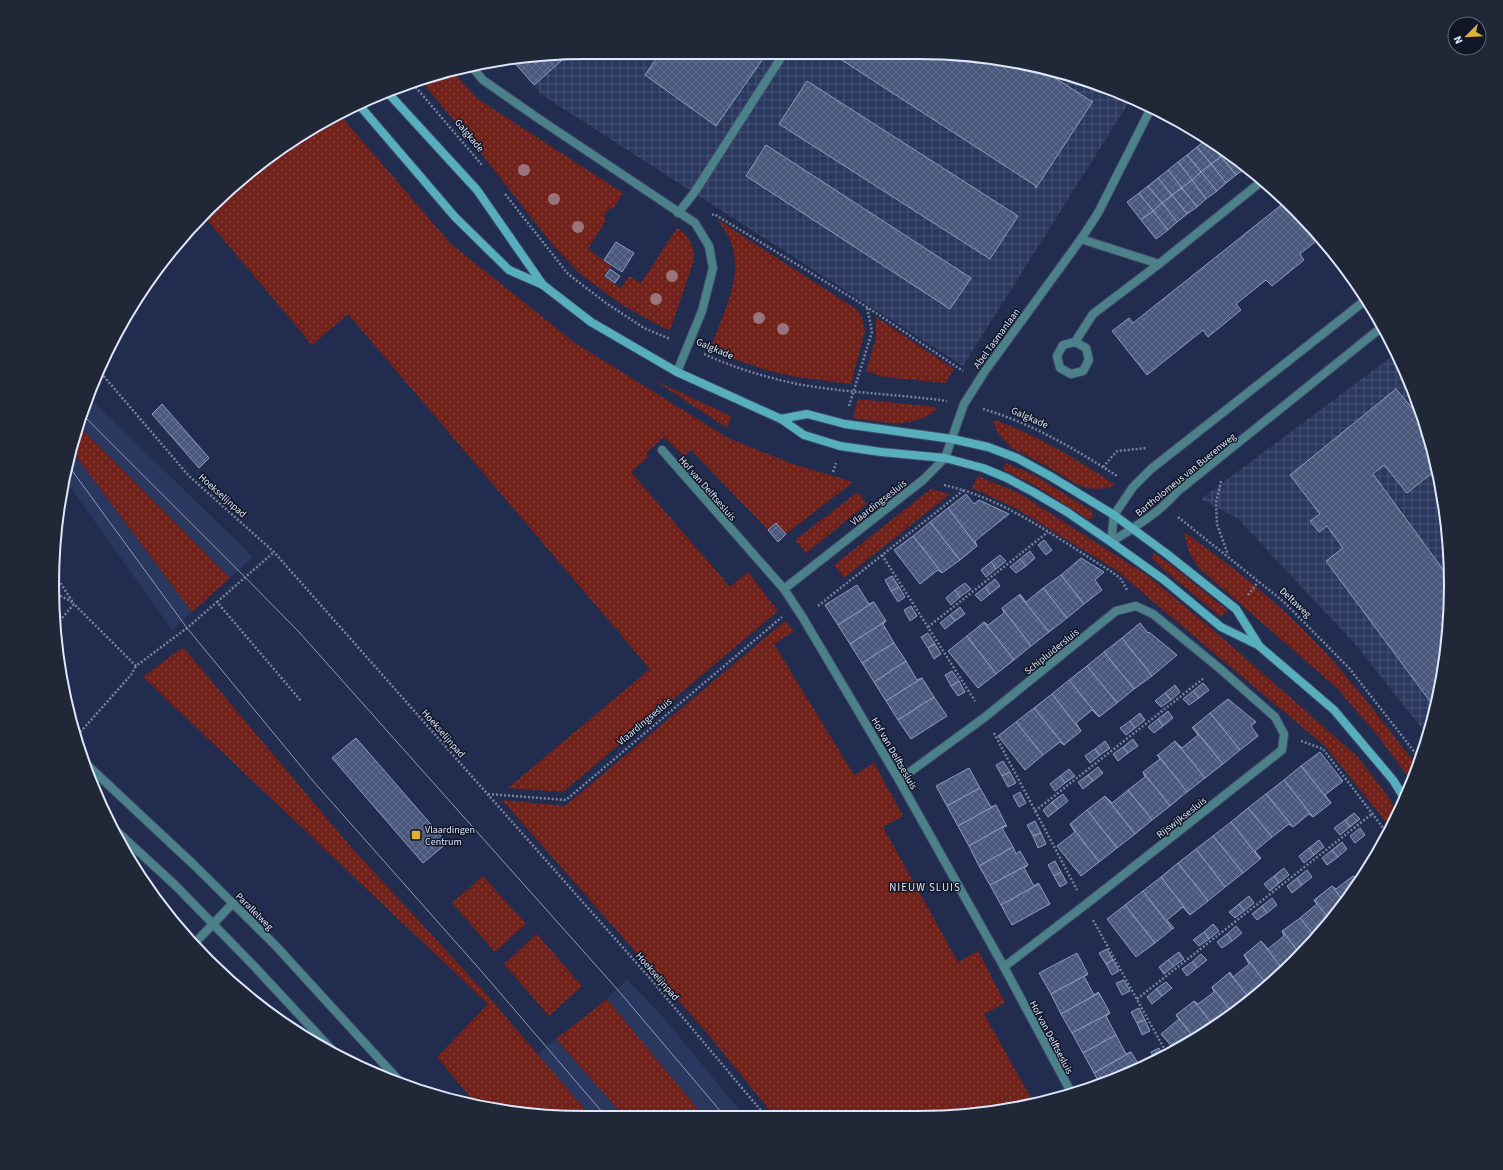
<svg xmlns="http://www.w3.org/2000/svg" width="1503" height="1170" font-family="'Source Sans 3',sans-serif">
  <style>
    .built { fill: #2a375e }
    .industrial { fill: url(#industrial-grid) }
    .grass { fill: url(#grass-dots) }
    .building { fill: url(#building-cross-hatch); stroke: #8c9bc4 }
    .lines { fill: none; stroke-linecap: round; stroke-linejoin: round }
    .service-casing { stroke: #3f4a6a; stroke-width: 10 }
    .minor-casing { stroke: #3f4a6a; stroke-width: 10 }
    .secondary-casing { stroke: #3f4a6a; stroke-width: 10 }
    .path { stroke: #78829e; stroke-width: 2.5; stroke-dasharray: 2 2; stroke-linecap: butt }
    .service { stroke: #4c8189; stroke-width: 8 }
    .minor { stroke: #4c8189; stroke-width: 8 }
    .secondary { stroke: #57afbd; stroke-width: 8 }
    .tram { stroke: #919bb5; stroke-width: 1 }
    .tree { fill: #99747c }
    .poi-dot { fill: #ddb133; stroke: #101625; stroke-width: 1.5 }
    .labels { text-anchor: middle; stroke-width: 3; stroke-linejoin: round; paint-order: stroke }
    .street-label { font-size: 10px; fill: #dde6fb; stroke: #101625 }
    .poi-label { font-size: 10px; fill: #dde6fb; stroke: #101625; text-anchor: start }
    .neighbourhood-label { font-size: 11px; letter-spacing: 1px; fill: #dde6fb; stroke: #101625 }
    .rim { fill: none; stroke: #dde6fb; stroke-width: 2 }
  </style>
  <defs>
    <pattern id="industrial-grid" width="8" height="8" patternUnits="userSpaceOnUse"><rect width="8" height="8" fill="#2a375e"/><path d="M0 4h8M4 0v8" fill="none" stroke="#485476"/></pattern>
    <pattern id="grass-dots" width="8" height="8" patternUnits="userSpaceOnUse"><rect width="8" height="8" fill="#71221b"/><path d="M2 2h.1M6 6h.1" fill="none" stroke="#85423d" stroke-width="1.8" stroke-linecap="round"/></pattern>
    <pattern id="building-cross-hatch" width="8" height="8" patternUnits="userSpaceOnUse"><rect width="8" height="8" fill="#4a587c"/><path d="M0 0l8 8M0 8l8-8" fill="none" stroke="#647090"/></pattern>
  </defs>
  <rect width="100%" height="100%" fill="#212c4e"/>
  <!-- built -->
  <g class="built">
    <path d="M90 398 253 557 230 578 79 426Z"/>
    <path d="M70 448 192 612 172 630 66 481Z"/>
    <path d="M627 979 662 1016 742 1113H701L607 999Z"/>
    <path d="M556 1039 621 1113H588L537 1055Z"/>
  </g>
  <!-- industrial -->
  <g class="industrial">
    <path d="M585 52 953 53 1089 80 1131 99 963 366 542 95 513 61Z"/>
    <path d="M1395 354 1411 381 1441 481 1451 585 1441 689 1427 735 1356 645 1237 518 1201 499Z"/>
  </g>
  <!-- grass -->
  <g class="grass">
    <path d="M447 70H451L478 99 623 193 613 209 610 208 603 217 606 220 588 249 611 266 603 276 621 288 629 276 641 283 677 228 685 234 690 241 693 249 694 260 670 330H668L624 306 579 273 568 261 552 244 473 143 421 81Z"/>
    <path d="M340 115 451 244 575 343 728 438 790 463 853 482 786 534 776 523 768 530 691 450 684 456 664 437 646 453 648 457 631 472 730 587 748 572 778 611 563 792 508 788 650 669 348 314 312 345 203 215 208 208 318 124Z"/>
    <path d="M715 218 856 309 862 318 865 331 851 384 796 377 766 370 713 352 711 347C727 303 754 258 715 218Z"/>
    <path d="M876 317 954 369 945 383 884 377 866 371 876 338Z"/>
    <path d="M654 380 731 416 727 428Z"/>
    <path d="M858 399 935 407 937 409C913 430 882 422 853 418Z"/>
    <path d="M995 420C1037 435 1076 459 1114 484V486L1098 489 1088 488 1078 485 1043 464 1012 448 1000 436 993 422Z"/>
    <path d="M79 426 230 578 192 612 70 448Z"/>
    <path d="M1006 463 1034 475 1092 511 1093 517 1090 519H1088L1034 485 1004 470 1003 466Z"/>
    <path d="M978 476 1019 493 1148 576 1211 628 1357 756 1387 795 1398 813 1390 827 1326 747 1202 643 1116 570 1015 508 972 488Z"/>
    <path d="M931 489 950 494 844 578 834 565Z"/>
    <path d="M858 492 867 504 806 553 795 540Z"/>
    <path d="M1184 533H1186C1217 556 1248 579 1277 605 1331 652 1374 710 1417 766L1412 782 1378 736 1337 688 1198 567 1188 550Z"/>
    <path d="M1154 553 1171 565 1227 610 1221 617 1163 569 1152 558V556Z"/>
    <path d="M785 621 794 631 774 644 854 775 874 763 903 816 883 827 958 962 978 951 1005 1003 984 1014 1034 1103 987 1113H772L707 1033 502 800 565 806Z"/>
    <path d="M183 647 351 847 488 996 588 1113H515L476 1104 437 1057 488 1004 143 677Z"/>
    <path d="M483 876 526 924 495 952 452 903Z"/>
    <path d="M537 934 582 986 549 1016 504 964Z"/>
    <path d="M607 999 701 1113H621L556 1039Z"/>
  </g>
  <!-- building -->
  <g class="building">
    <path d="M661 52 767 53 716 126 645 75Z"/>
    <path d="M831 53H953L1046 72 1091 101H1093L1036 188 1035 187 1036 186Z"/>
    <path d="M569 54 534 85 513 61Z"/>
    <path d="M807 81 1018 216 990 259 779 124Z"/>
    <path d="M1207 139 1227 152 1221 157Z"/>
    <path d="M1207 139 1221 157 1211 164 1197 147Z"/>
    <path d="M766 145 971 278 950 309 746 176Z"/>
    <path d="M1197 147 1211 164 1201 172 1187 155Z"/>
    <path d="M1227 152 1240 160 1246 168 1236 175 1221 157Z"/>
    <path d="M1187 155 1201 172 1192 180 1178 162Z"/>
    <path d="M1221 157 1236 175 1226 183 1211 164Z"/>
    <path d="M1178 162 1192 180 1182 188 1168 170Z"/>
    <path d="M1211 164 1226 183 1217 191 1201 172Z"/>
    <path d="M1168 170 1182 188 1172 195 1158 178Z"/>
    <path d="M1201 172 1217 191 1206 199 1192 180Z"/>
    <path d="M1158 178 1172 195 1162 203 1148 186Z"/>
    <path d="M1192 180 1206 199 1197 207 1182 188Z"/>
    <path d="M1148 186 1162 203 1153 211 1139 193Z"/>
    <path d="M1182 188 1197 207 1187 214 1172 195Z"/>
    <path d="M1139 193 1153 211 1141 220 1127 202Z"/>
    <path d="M1172 195 1187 214 1177 222 1162 203Z"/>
    <path d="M1285 202 1321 237 1300 254 1304 260 1272 286 1266 280 1236 304 1241 310 1208 337 1203 330 1147 375 1112 331 1129 318 1133 323Z"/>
    <path d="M1162 203 1177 222 1168 230 1153 211Z"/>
    <path d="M1153 211 1168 230 1156 239 1141 220Z"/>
    <path d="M616 242 634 253 622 272 604 260Z"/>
    <path d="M610 269 620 276 615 283 605 276Z"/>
    <path d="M1396 389 1423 421 1437 469 1407 493 1384 465 1373 474 1450 579 1451 585 1441 689 1435 708 1326 561 1343 548 1327 526 1319 532 1310 521 1320 514 1290 475Z"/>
    <path d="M162 404 209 458 199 468 152 414Z"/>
    <path d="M966 494 974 504 979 500 1009 514 975 541 977 546 948 508Z"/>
    <path d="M948 508 977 546 960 560 930 522Z"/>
    <path d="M930 522 960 560 942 573 913 536Z"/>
    <path d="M776 523 786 534 778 542 768 530Z"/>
    <path d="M913 536 942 573 938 570 920 584 894 550Z"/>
    <path d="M1044 540 1052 550 1046 555 1038 545Z"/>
    <path d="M1030 551 1035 558 1026 566 1020 559Z"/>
    <path d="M1000 555 1006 561 996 569 991 562Z"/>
    <path d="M1081 558 1104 572 1095 580 1102 590 1084 604 1061 575Z"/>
    <path d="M1020 559 1026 566 1016 573 1010 567Z"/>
    <path d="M991 562 996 569 986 577 981 570Z"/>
    <path d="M1061 575 1084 604 1067 618 1043 588Z"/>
    <path d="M892 576 899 587 891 591 885 580Z"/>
    <path d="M995 579 1000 586 990 594 985 587Z"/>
    <path d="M965 583 971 589 960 597 955 590Z"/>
    <path d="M857 585 869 604 874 602 838 625 825 605Z"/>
    <path d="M899 587 905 597 898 602 891 591Z"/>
    <path d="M985 587 990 594 981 601 975 595Z"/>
    <path d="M1043 588 1067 618 1049 632 1019 595 1020 594 1026 602Z"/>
    <path d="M955 590 960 597 951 605 946 598Z"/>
    <path d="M1019 595 1049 632 1031 646 1002 608Z"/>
    <path d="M874 602 886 621 850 644 838 625Z"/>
    <path d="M911 606 917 616 910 621 904 610Z"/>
    <path d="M960 607 965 614 955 621 950 615Z"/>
    <path d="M1002 608 1031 646 1014 660 984 622 988 625 1004 613Z"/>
    <path d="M950 615 955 621 945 629 940 623Z"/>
    <path d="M886 621 883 624 894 643 862 663 850 644Z"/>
    <path d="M984 622 1014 660 996 674 967 636Z"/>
    <path d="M1140 623 1148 633 1149 632 1177 655 1152 676 1122 638Z"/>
    <path d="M928 633 935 644 928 648 921 637Z"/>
    <path d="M967 636 996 674 978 688 948 651Z"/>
    <path d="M1122 638 1152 676 1134 689 1104 652Z"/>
    <path d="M894 643 906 661 874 682 862 663Z"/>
    <path d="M935 644 941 654 934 659 928 648Z"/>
    <path d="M1104 652 1134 689 1117 703 1087 666Z"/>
    <path d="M906 661 917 680 922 678 886 701 874 682Z"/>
    <path d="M1087 666 1117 703 1099 717 1069 680Z"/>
    <path d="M952 671 959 681 951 686 945 675Z"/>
    <path d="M922 678 934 697 898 720 886 701Z"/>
    <path d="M1069 680 1099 717 1092 710 1076 723 1081 731 1052 694Z"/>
    <path d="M959 681 965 692 958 696 951 686Z"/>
    <path d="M1203 683 1209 690 1199 698 1193 691Z"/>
    <path d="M1175 685 1180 692 1171 700 1165 693Z"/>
    <path d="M1193 691 1199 698 1189 705 1183 699Z"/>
    <path d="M1165 693 1171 700 1161 707 1155 701Z"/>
    <path d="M1052 694 1081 731 1064 745 1034 708Z"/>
    <path d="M934 697 947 716 911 739 898 720Z"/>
    <path d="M1228 699 1256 722 1251 726 1258 736 1240 750 1210 713Z"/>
    <path d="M1034 708 1064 745 1060 742 1043 755 1016 722Z"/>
    <path d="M1168 711 1173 718 1163 726 1158 719Z"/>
    <path d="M1140 713 1145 720 1135 728 1130 721Z"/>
    <path d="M1210 713 1240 750 1223 764 1193 727Z"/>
    <path d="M1158 719 1163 726 1154 733 1148 727Z"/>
    <path d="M1130 721 1135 728 1126 735 1120 728Z"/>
    <path d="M1016 722 1043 755 1025 770 998 736Z"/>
    <path d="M1192 727 1223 764 1205 778 1175 741 1182 748 1198 735Z"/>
    <path d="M356 738 447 843 423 863 332 758Z"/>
    <path d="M1133 739 1138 746 1128 753 1123 747Z"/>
    <path d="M1105 741 1110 748 1100 755 1095 749Z"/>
    <path d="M1175 741 1205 778 1187 792 1158 755Z"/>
    <path d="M1123 747 1128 753 1118 761 1113 754Z"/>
    <path d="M1095 749 1100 755 1090 763 1085 756Z"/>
    <path d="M1320 752 1343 781 1325 795 1331 803 1301 766Z"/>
    <path d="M1157 755H1158L1187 792 1170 806 1143 772 1160 759Z"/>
    <path d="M1003 761 1010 772 1002 776 996 765Z"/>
    <path d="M1301 766 1331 803 1313 817 1284 780Z"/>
    <path d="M1098 767 1103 773 1093 781 1088 775Z"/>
    <path d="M969 768 980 788 947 806 936 786Z"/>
    <path d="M1069 769 1075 776 1065 783 1060 776Z"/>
    <path d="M1010 772 1016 783 1008 787 1002 776Z"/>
    <path d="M1143 772 1170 806 1152 820 1128 790 1145 777Z"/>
    <path d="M1088 775 1093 781 1083 789 1078 782Z"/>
    <path d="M1060 776 1065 783 1055 791 1050 784Z"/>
    <path d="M1284 780 1313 817 1309 814 1293 827 1266 794Z"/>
    <path d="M980 788 991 807 996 805 958 826 947 806Z"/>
    <path d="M1128 790 1152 820 1135 834 1105 796 1112 803Z"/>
    <path d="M1020 792 1026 803 1019 807 1013 796Z"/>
    <path d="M1063 794 1068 801 1058 809 1052 802Z"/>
    <path d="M1266 794 1293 827 1289 824 1272 837 1248 808Z"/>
    <path d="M1105 796 1135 834 1117 848 1087 810Z"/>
    <path d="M1052 802 1058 809 1048 817 1043 810Z"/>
    <path d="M996 805 1006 825 969 846 958 826Z"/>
    <path d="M1248 808 1272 837 1255 851 1261 858 1260 859 1231 822Z"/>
    <path d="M1087 810 1117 848 1099 862 1070 824Z"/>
    <path d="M1354 813 1360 819 1350 827 1345 820Z"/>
    <path d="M1345 820 1350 827 1340 835 1334 828Z"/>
    <path d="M1035 821 1041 833 1033 836 1027 825Z"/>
    <path d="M1231 822 1260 859 1243 873 1213 836Z"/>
    <path d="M1070 824 1099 862 1081 876 1057 846 1075 832Z"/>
    <path d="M1006 825 1007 826 1002 828 1013 847 979 866 969 846Z"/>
    <path d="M1360 828 1365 835 1355 843 1350 836Z"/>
    <path d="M1041 833 1046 844 1038 848 1033 836Z"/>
    <path d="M1213 836 1243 873 1225 887 1196 849Z"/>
    <path d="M1319 840 1324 847 1314 855 1309 848Z"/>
    <path d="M1342 842 1347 849 1338 857 1332 850Z"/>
    <path d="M1013 847 1016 854 1020 851 1028 865 990 885 979 866Z"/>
    <path d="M1309 848 1314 855 1304 863 1299 856Z"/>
    <path d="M1196 849 1225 887 1208 901 1178 863Z"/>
    <path d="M1332 850 1338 857 1327 865 1322 858Z"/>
    <path d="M1055 861 1061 872 1054 876 1048 865Z"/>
    <path d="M1178 863 1208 901 1190 915 1161 877Z"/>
    <path d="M1028 865 1024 868 1034 886 1038 883 1039 884 1001 905 990 885Z"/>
    <path d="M1284 868 1289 875 1279 883 1274 876Z"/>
    <path d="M1307 870 1312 877 1302 885 1297 878Z"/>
    <path d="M1061 872 1067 883 1060 887 1054 876Z"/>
    <path d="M1366 872 1361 881 1359 884 1353 876 1357 879Z"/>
    <path d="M1274 876 1279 883 1270 891 1264 884Z"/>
    <path d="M1353 876 1359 884 1344 902 1332 886 1336 889Z"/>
    <path d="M1161 877 1190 915 1183 907 1167 920 1174 928 1172 929 1143 891Z"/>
    <path d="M1297 878 1302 885 1292 893 1287 886Z"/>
    <path d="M1039 884 1050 904 1012 925 1001 905Z"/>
    <path d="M1332 886 1344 902 1330 920 1314 900Z"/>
    <path d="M1143 891 1172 929 1155 943 1125 905Z"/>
    <path d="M1249 896 1254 903 1244 911 1239 904Z"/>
    <path d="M1272 898 1277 905 1267 913 1262 906Z"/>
    <path d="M1314 900 1330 920 1315 937 1300 918 1317 904Z"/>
    <path d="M1239 904 1244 911 1235 918 1229 912Z"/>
    <path d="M1125 905 1155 943 1136 957 1107 919Z"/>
    <path d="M1262 906 1267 913 1257 920 1252 914Z"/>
    <path d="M1300 918 1315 937 1301 955 1282 931Z"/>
    <path d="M1213 924 1219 931 1209 939 1204 932Z"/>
    <path d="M1236 926 1242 933 1232 941 1227 934Z"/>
    <path d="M1282 931 1301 955 1295 962 1284 971 1261 941 1268 949 1284 936Z"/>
    <path d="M1204 932 1209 939 1199 946 1193 940Z"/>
    <path d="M1227 934 1232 941 1222 948 1217 942Z"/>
    <path d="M1261 941 1284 971 1267 985 1244 955Z"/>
    <path d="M1107 949 1113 960 1106 964 1099 953Z"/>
    <path d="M1179 952 1184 959 1174 966 1168 960Z"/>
    <path d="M1077 953 1088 974 1051 994 1039 973Z"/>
    <path d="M1201 954 1207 960 1197 968 1192 962Z"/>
    <path d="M1244 955 1267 985 1250 999 1229 973 1230 972 1233 977 1249 964Z"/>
    <path d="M1113 960 1119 971 1112 975 1106 964Z"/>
    <path d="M1168 960 1174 966 1164 974 1159 967Z"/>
    <path d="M1192 962 1197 968 1187 976 1182 969Z"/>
    <path d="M1229 973 1250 999 1232 1013 1212 987Z"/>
    <path d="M1088 974 1084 976 1094 995 1098 992 1099 993 1061 1014 1051 994Z"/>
    <path d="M1124 980 1130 991 1122 995 1116 983Z"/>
    <path d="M1166 982 1172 988 1162 996 1156 989Z"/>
    <path d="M1212 987 1232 1013 1215 1028 1194 1001 1198 1004 1214 992Z"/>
    <path d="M1156 989 1162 996 1152 1004 1147 997Z"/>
    <path d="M1099 993 1110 1013 1072 1033 1061 1014Z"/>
    <path d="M1194 1001 1215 1028 1194 1038 1176 1015Z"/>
    <path d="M1139 1008 1145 1020 1137 1023 1131 1012Z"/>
    <path d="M1110 1013 1106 1016 1116 1035 1083 1053 1072 1033Z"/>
    <path d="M1176 1015 1194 1038 1173 1048 1161 1034 1179 1019Z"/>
    <path d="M1145 1020 1150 1031 1142 1035 1137 1023Z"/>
    <path d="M1116 1035 1126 1054 1131 1052 1094 1073 1083 1053Z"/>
    <path d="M1159 1048 1162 1054 1154 1058 1151 1052Z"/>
    <path d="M1131 1052 1139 1065 1100 1084 1094 1073Z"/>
  </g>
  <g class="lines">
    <!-- service casing -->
    <g class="service-casing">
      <g id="service">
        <path d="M472 67 483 80 542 121 695 223 709 246 713 268 702 311 677 372"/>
        <path d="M678 213 694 193 784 53"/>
      </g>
    </g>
    <!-- minor casing -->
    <g class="minor-casing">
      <g id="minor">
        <path d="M1081 239 1159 264 1262 181"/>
        <path d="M1367 299 1151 469 1133 487 1114 515 1111 542C1135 527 1159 513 1178 491L1382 327"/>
        <path d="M1075 342 1086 348 1089 360 1083 371 1071 374 1060 368 1057 356 1063 345 1075 342 1093 314 1159 264"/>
        <path d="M662 450 784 589 803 618 899 780 1004 967 1072 1094"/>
        <path d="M784 589 923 480 945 458 964 404 985 371 1081 239 1098 213 1151 108"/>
        <path d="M83 761 194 865 275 945 403 1085"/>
        <path d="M899 780 985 717 1116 611 1136 606 1153 614 1218 667 1275 717 1284 734 1282 750 1085 905 1004 967"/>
        <path d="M113 828 175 885 253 965 332 1050"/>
        <path d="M194 944 233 903"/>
      </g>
    </g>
    <!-- secondary casing -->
    <g class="secondary-casing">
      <g id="secondary">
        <path d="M389 94 477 190 543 285"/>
        <path d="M360 106 455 217 509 270 543 285 591 322 677 372 781 419 804 435 840 446 881 452 945 458 983 468 1007 478 1035 493 1067 512 1111 542 1164 580 1221 627 1258 645 1334 710 1393 780 1405 799"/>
        <path d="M781 419 807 414 845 424 952 439 988 447 1017 458 1050 476 1114 515 1167 554 1236 609 1258 644"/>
      </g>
    </g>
    <!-- path -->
    <g class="path">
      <path d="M413 84 482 165"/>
      <path d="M505 194 568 274 606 303 644 328 670 339"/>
      <path d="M712 215 714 214 867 307 963 371"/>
      <path d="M704 354C734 368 765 377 797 384 846 393 897 394 947 401"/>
      <path d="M101 373 189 476 274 552 648 976 763 1113"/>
      <path d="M849 406 872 332 867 307"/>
      <path d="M983 409C1031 423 1075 449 1117 476"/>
      <path d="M1103 467 1117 451 1147 448"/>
      <path d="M833 472 836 463"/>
      <path d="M1221 481 1216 503 1217 524 1228 555"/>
      <path d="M944 485C1006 499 1058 539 1112 572L1121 579 1127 590"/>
      <path d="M1178 517 1284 602 1349 668 1420 759"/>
      <path d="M882 555 975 701"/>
      <path d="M54 573 74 604"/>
      <path d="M53 592 74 603"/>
      <path d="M1248 595 1258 582"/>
      <path d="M217 602 274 552"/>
      <path d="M818 606 964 490"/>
      <path d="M57 624 74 604 136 666 187 628 217 602 301 701"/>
      <path d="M928 627 1048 532"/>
      <path d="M994 733 1077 890"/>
      <path d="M75 738 131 675 136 666"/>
      <path d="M1301 741 1323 749 1387 833"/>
      <path d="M488 794 566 800 782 617"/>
      <path d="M1035 811 1204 678"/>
      <path d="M1093 920 1166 1052"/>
      <path d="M1137 999 1373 813"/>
    </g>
    <!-- service -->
    <use href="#service" class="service"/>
    <!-- minor -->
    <use href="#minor" class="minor"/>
    <!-- secondary -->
    <use href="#secondary" class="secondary"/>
    <!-- tram -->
    <g class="tram">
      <path d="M83 415C155 488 228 559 299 632L617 989 722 1113"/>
      <path d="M68 465 187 628 313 781 483 973 603 1113"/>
    </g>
  </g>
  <!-- trees -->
  <g class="tree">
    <circle cx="524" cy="170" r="6"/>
    <circle cx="554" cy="199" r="6"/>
    <circle cx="578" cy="227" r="6"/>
    <circle cx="672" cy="276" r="6"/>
    <circle cx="656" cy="299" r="6"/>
    <circle cx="759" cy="318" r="6"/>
    <circle cx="783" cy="329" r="6"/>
  </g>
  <!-- markers -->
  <rect class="poi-dot" x="411" y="830" width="10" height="10" rx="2"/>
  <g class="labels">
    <!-- street labels -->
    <g class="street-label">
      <text transform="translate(470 135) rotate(50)" y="4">Galgkade</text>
      <text transform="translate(996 338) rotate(-54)" y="4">Abel Tasmanlaan</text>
      <text transform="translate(715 348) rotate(23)" y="4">Galgkade</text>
      <text transform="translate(1030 417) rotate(24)" y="4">Galgkade</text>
      <text transform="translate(1185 474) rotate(-39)" y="4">Bartholomeus van Buerenweg</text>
      <text transform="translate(708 488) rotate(49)" y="4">Hof van Delftsesluis</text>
      <text transform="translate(223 495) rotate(42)" y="4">Hoekselijnpad</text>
      <text transform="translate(878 502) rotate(-38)" y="4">Vlaardingsesluis</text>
      <text transform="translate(1296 602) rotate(43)" y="4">Deltaweg</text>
      <text transform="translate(1051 651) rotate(-39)" y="4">Schipluidersluis</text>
      <text transform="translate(644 721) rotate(-40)" y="4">Vlaardingsesluis</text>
      <text transform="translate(444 733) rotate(49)" y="4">Hoekselijnpad</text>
      <text transform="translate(895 753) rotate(60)" y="4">Hof van Delftsesluis</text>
      <text transform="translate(1181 817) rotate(-38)" y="4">Rijswijksesluis</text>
      <text transform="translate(255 911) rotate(45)" y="4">Parallelweg</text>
      <text transform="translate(658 976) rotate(49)" y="4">Hoekselijnpad</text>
      <text transform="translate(1052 1037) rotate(62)" y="4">Hof van Delftsesluis</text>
    </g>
    <!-- poi labels -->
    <g class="poi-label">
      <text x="425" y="833">Vlaardingen<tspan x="425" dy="12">Centrum</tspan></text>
    </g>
    <!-- neighbourhood labels -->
    <g class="neighbourhood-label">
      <text x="925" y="891">NIEUW SLUIS</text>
    </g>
  </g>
  <!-- crop -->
  <path d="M0 0H1503V1170H0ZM585 59H918A526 526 0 0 1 1444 585V585A526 526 0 0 1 918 1111H585A526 526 0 0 1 59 585V585A526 526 0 0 1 585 59Z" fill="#202736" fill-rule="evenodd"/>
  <path class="rim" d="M585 59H918A526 526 0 0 1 1444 585V585A526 526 0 0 1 918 1111H585A526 526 0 0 1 59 585V585A526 526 0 0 1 585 59Z"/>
  <!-- north arrow -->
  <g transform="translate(1467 36) rotate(246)"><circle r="19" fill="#101625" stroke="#62697b"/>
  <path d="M0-3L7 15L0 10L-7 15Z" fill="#ddb133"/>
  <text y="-6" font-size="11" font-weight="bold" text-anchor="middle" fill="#dde6fb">N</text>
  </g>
</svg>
